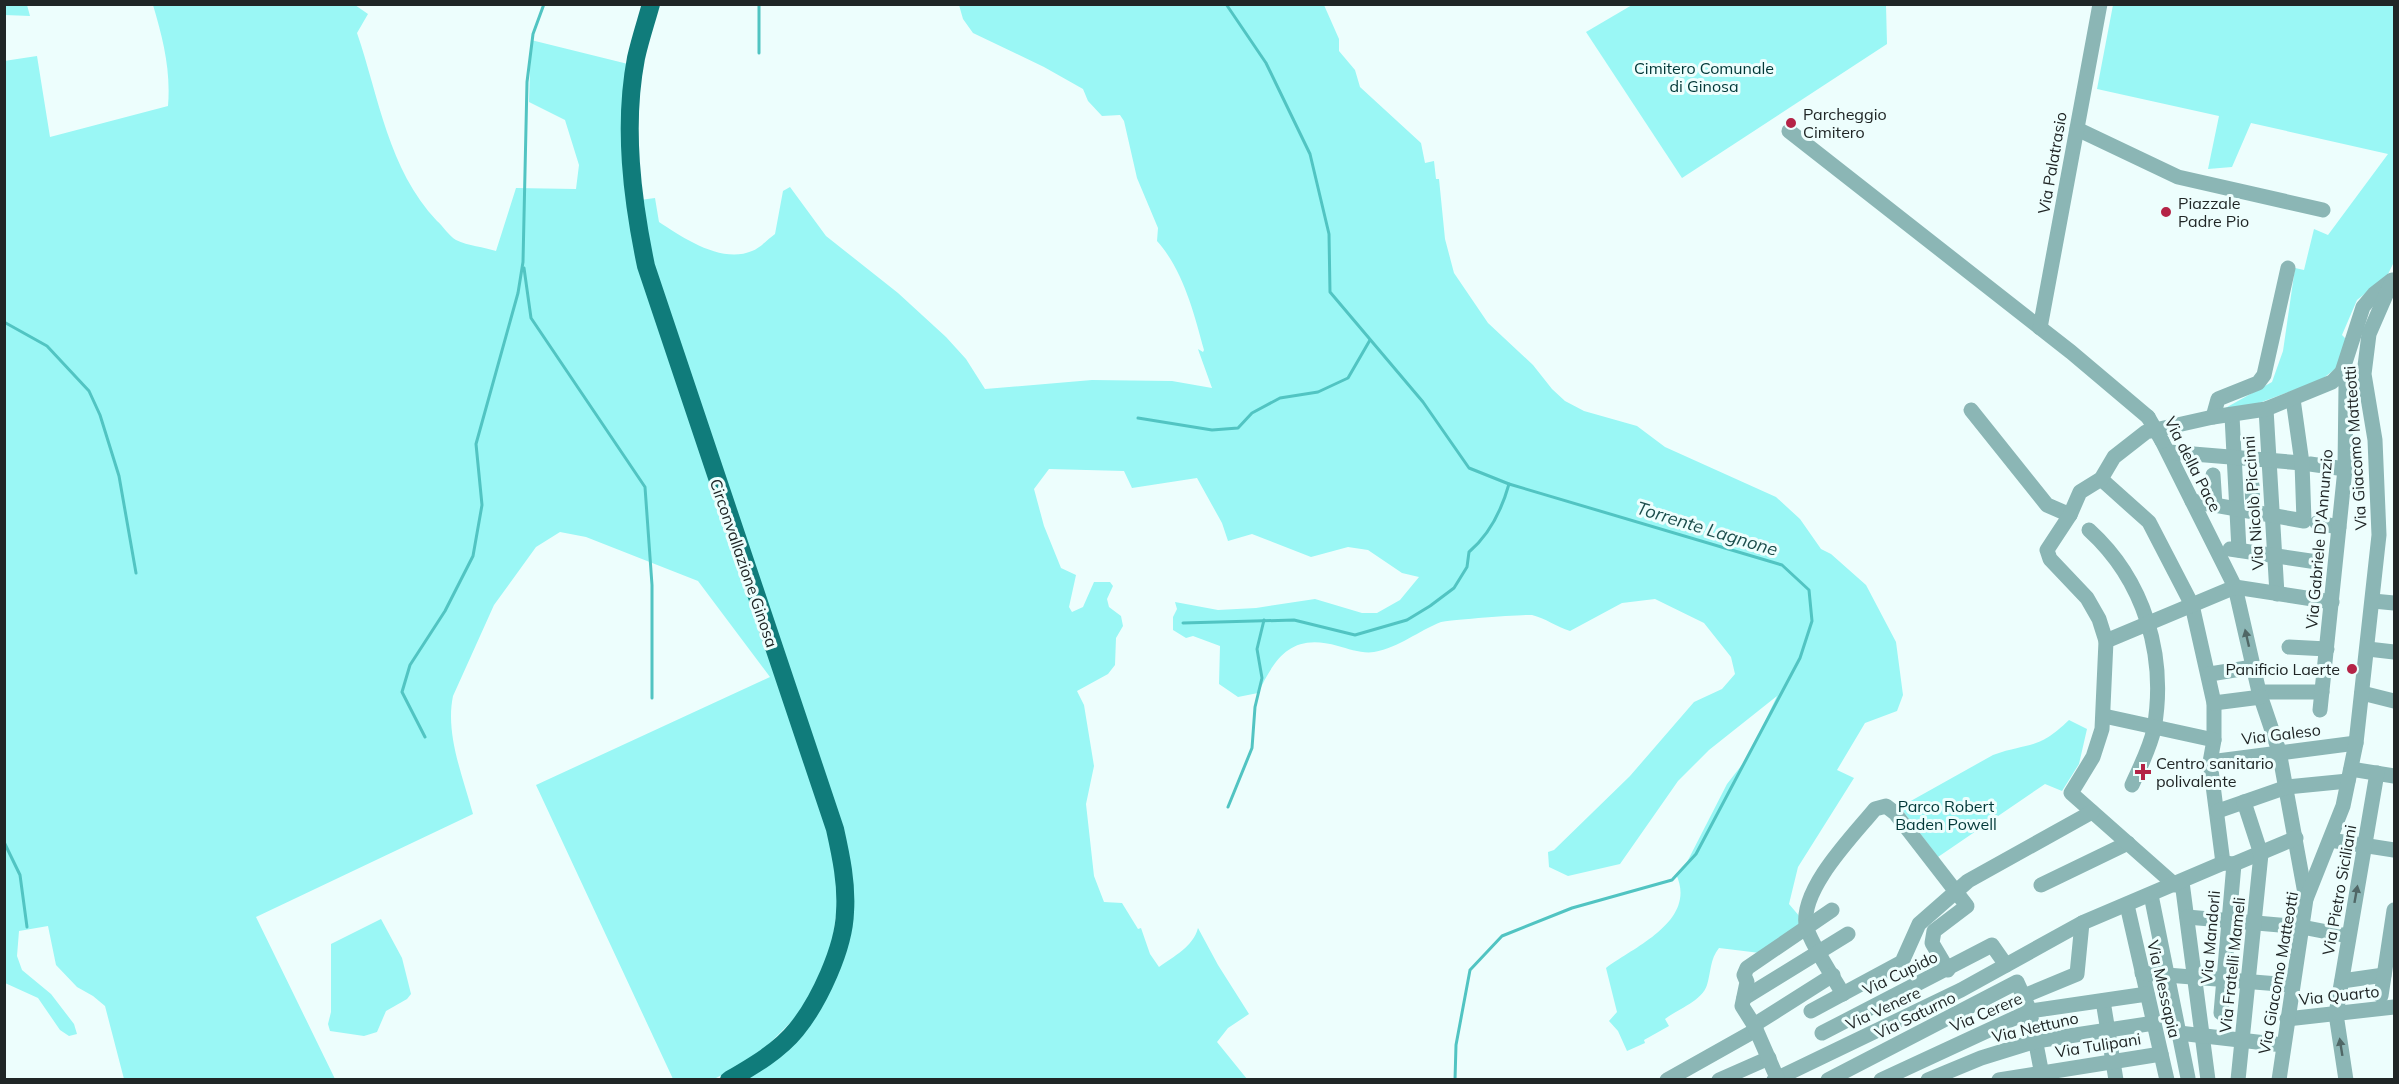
<svg xmlns="http://www.w3.org/2000/svg" width="2399" height="1084" font-family="Mulish,sans-serif">
  <style>
    .green { fill: #9af7f5 }
    .lines { fill: none; stroke-linecap: round; stroke-linejoin: round }
    .stream { stroke: #51c4c2; stroke-width: 3 }
    .minor { stroke: #8bb6b5; stroke-width: 15 }
    .major { stroke: #107c7b; stroke-width: 18 }
    .minor-bridge { stroke: #8bb6b5; stroke-width: 15 }
    .oneway { fill: #506766 }
    .poi-dot { fill: #b42346; stroke: #edfefd; stroke-width: 2 }
    .labels { text-anchor: middle; stroke-width: 6; stroke-linejoin: round; paint-order: stroke }
    .park-label { font-size: 16px; fill: #003737; stroke: #edfefd }
    .poi-label { font-size: 16px; fill: #202626; stroke: #edfefd; text-anchor: start }
    .street-label { font-size: 16px; fill: #202626; stroke: #edfefd }
    .water-label { font-size: 18px; font-style: italic; fill: #1c4e4d; stroke: #edfefd }
  </style>
  <rect width="100%" height="100%" fill="#edfefd"/>
  <!-- green -->
  <g class="green">
    <path d="M5 4 27 5 30 16 5 15Z"/>
    <path d="M153 5H355L368 14 357 33C379 97 388 169 437 221 443 226 449 236 456 240 468 246 484 247 496 251L516 188 576 189 579 165 565 120 529 102 531 40 632 65 644 274 825 818 840 888 830 958 800 1013 754 1059 714 1079H673L536 785 770 677 698 581 586 537 560 532 536 547 494 605 453 696C445 734 463 777 473 814L256 917 335 1079H124L105 1006 93 996 77 987 56 965 48 926 19 931 17 956 22 970 51 994 74 1024 77 1034 69 1036 60 1030 38 998 5 983 4 61 37 56 50 137 168 106C171 70 163 39 153 5Z"/>
    <path d="M959 5H1324L1339 39V51L1355 70 1360 87 1421 143 1425 163 1434 161 1436 179H1439L1445 239 1454 273 1488 323 1533 365 1552 389 1565 401 1584 411 1637 426 1665 447 1776 497 1800 519 1821 549 1831 554 1866 585 1896 642 1903 695 1897 711 1865 723 1837 770 1854 778 1798 867 1789 904 1806 924 1760 953 1719 948C1710 959 1711 972 1707 985 1702 1001 1678 1009 1665 1019L1669 1026 1644 1040 1645 1043 1627 1051 1618 1031 1609 1021 1617 1012 1606 968C1634 947 1698 921 1676 874L1685 866 1727 784 1748 757 1777 696 1709 750 1678 781 1620 864 1568 876 1549 867 1548 852 1554 850 1630 776 1694 702 1722 689 1735 674 1731 657 1704 623 1655 599 1622 603 1570 631C1557 627 1545 618 1532 615 1525 614 1448 620 1441 622 1418 631 1400 647 1374 652 1363 654 1349 649 1338 646 1292 633 1276 656 1258 693L1238 697 1219 684 1220 646 1193 636 1186 638 1173 630V617L1177 609 1175 602 1218 610 1256 608 1315 599 1362 613H1377L1400 600 1419 577 1402 573 1368 550 1348 547 1311 557 1252 534 1228 541 1222 523 1197 478 1132 488 1124 471 1049 469 1034 489 1044 526 1061 568 1076 575 1069 607 1072 612 1083 607 1094 582H1110L1113 586 1107 599 1109 607 1121 616 1123 626 1116 638 1115 665 1108 674 1077 691 1084 705 1094 766 1086 804 1094 876 1104 902 1122 903 1138 929 1141 928 1150 954 1159 967C1174 956 1193 947 1198 928L1218 965 1249 1014 1228 1028 1217 1042 1247 1079H739L809 1018 850 891 655 274 640 200 655 198 659 222C683 238 722 264 752 251 760 248 768 239 775 234L783 191 790 187 826 236 898 293 946 337 966 359 985 389 1092 380 1172 381 1212 388 1199 352 1198 349 1203 352 1204 350C1194 313 1183 270 1157 241L1158 228 1137 178 1124 121 1120 115 1102 116 1088 101 1083 89 1044 67 973 33 963 19Z"/>
    <path d="M1632 5H1886L1887 44 1682 178 1586 32Z"/>
    <path d="M2113 5H2394V262L2387 276 2357 300 2342 335 2348 341 2339 366 2321 380 2232 413 2220 411 2272 382 2283 351 2295 268 2304 270 2314 229 2328 235 2388 154 2251 123 2232 167 2208 169 2219 116 2097 89Z"/>
    <path d="M2069 720 2087 729 2079 764 2062 791 2045 784 1938 857 1900 807 1993 755C2029 742 2037 751 2069 720Z"/>
    <path d="M381 919 402 958 411 994 407 999 386 1011 377 1032 364 1036 330 1031 328 1024 331 1012V944Z"/>
  </g>
  <g class="lines">
    <!-- stream -->
    <g class="stream">
      <path d="M759 4V53"/>
      <path d="M1226 4 1266 63 1310 154 1329 234 1330 292 1423 402 1469 468 1509 484 1782 565 1809 590 1812 621 1800 658 1696 854 1672 880 1572 908 1502 936 1470 970 1456 1045 1455 1080"/>
      <path d="M524 268 531 318 645 487 652 585V698"/>
      <path d="M4 322 47 346 89 391 100 415 119 476 136 573"/>
      <path d="M1138 418 1212 430 1238 428 1252 413 1280 398 1318 392 1348 378 1370 340"/>
      <path d="M1183 623 1294 620 1355 635 1407 620 1430 606 1454 588 1467 567 1469 552C1489 535 1502 509 1509 484"/>
      <path d="M425 737 402 692 410 665 445 611 473 556 482 505 476 444 518 293 523 262 527 82 533 34 544 4"/>
      <path d="M1228 807 1252 748 1255 707 1262 678 1257 649 1264 620"/>
      <path d="M4 842 20 875 27 927"/>
    </g>
    <!-- minor -->
    <g class="minor">
      <path d="M2077 129 2178 177 2323 210"/>
      <path d="M1789 131 2071 352 2148 417"/>
      <path d="M2040 328 2100 4"/>
      <path d="M2266 409 2277 594"/>
      <path d="M1971 410 2047 505 2070 515"/>
      <path d="M2232 416 2239 550"/>
      <path d="M2213 417 2218 399 2258 383 2264 375 2288 268"/>
      <path d="M2162 441 2235 587 2259 692 2279 751 2306 899"/>
      <path d="M2169 452 2302 463"/>
      <path d="M2310 464 2345 469"/>
      <path d="M2213 475 2215 505"/>
      <path d="M2101 479 2149 522 2192 605 2214 703V740L2210 762 2223 863"/>
      <path d="M2252 485 2253 512"/>
      <path d="M2192 501 2304 521 2302 463 2293 399"/>
      <path d="M2317 523 2339 527"/>
      <path d="M2089 530C2144 580 2167 655 2154 729 2150 748 2140 767 2132 785"/>
      <path d="M2230 549 2317 562"/>
      <path d="M2373 601 2394 603"/>
      <path d="M2106 641 2235 587 2332 602"/>
      <path d="M2289 647 2327 649"/>
      <path d="M2368 649 2394 652"/>
      <path d="M2210 674 2253 667"/>
      <path d="M2259 692H2322"/>
      <path d="M2362 693 2394 701"/>
      <path d="M2214 703 2261 697"/>
      <path d="M2320 710 2345 469 2346 386 2342 372"/>
      <path d="M2104 716 2214 740"/>
      <path d="M2210 762 2356 743"/>
      <path d="M2351 769 2394 776"/>
      <path d="M2218 811 2287 787 2348 781"/>
      <path d="M2330 840 2394 850"/>
      <path d="M2182 882 2208 1080"/>
      <path d="M2041 885 2128 843"/>
      <path d="M2175 885 2071 793 2093 757 2102 729 2106 641 2099 619 2087 598 2050 559 2047 550 2070 515 2080 492 2101 479 2114 457 2146 432 2213 417 2266 409 2332 382 2342 372 2363 307 2374 294 2392 280"/>
      <path d="M2151 895 2188 1078"/>
      <path d="M2127 905 2167 1080"/>
      <path d="M2187 917 2302 927 2348 936"/>
      <path d="M2142 973 2292 985"/>
      <path d="M2342 981 2384 975"/>
      <path d="M1843 994C1835 980 1808 939 1806 925 1801 888 1853 836 1875 809L1886 806 1895 813 1967 906 1934 931 1932 943 1948 970"/>
      <path d="M2024 996 2077 974 2082 923"/>
      <path d="M2381 996 2394 910"/>
      <path d="M1744 998 1848 934"/>
      <path d="M2103 1001 2116 1080"/>
      <path d="M1811 1011 1902 962 1919 924 1968 881 2092 812"/>
      <path d="M2221 1013 2234 864"/>
      <path d="M2031 1018 2043 1080"/>
      <path d="M2287 1019 2394 1007"/>
      <path d="M1754 1025 1833 975"/>
      <path d="M1822 1033 1992 945 2006 965"/>
      <path d="M2179 1033 2283 1045"/>
      <path d="M1667 1080 1756 1030"/>
      <path d="M1719 1080 1769 1058"/>
      <path d="M1774 1080 1961 990 2082 923 2223 863 2234 864 2296 838"/>
      <path d="M1778 1080 1754 1025 1742 1006 1747 982 1744 975 1747 968 1832 910"/>
      <path d="M1828 1080 2017 982 2030 1011"/>
      <path d="M1881 1080 2030 1011 2147 994"/>
      <path d="M1928 1080 1981 1058 2036 1041 2154 1023"/>
      <path d="M1999 1080 2161 1054"/>
      <path d="M2238 1080 2261 854 2244 802"/>
      <path d="M2279 1080 2306 899 2343 806 2356 743 2379 535 2375 440 2364 374 2369 334 2392 281"/>
      <path d="M2346 1080 2336 1014 2377 773"/>
    </g>
    <!-- major -->
    <path class="major" d="M651 4C646 22 640 40 636 58 623 126 632 199 646 266L835 829C841 856 847 884 845 912 844 948 819 1002 796 1030 779 1051 753 1066 729 1080"/>
    <!-- minor-bridge -->
    <path class="minor-bridge" d="M2148 417 2162 441"/>
  </g>
  <!-- one-way arrows -->
  <defs><path id="oneway-solid" d="M-6-.8H1V-3.2L6.5 0L1 3.2V.8H-6Z" transform="scale(1.5)"/></defs>
  <g class="oneway">
    <use href="#oneway-solid" transform="translate(2247 638) rotate(-103)"/>
    <use href="#oneway-solid" transform="translate(2356 894) rotate(-80)"/>
    <use href="#oneway-solid" transform="translate(2341 1047) rotate(-99)"/>
  </g>
  <!-- markers -->
  <g class="poi-dot">
    <circle cx="1791" cy="123" r="6"/>
    <circle cx="2166" cy="212" r="6"/>
    <circle cx="2352" cy="669" r="6"/>
    <path d="M2140 763h6v6h6v6h-6v6h-6v-6h-6v-6h6z"/>
  </g>
  <g class="labels">
    <!-- park labels -->
    <g class="park-label">
      <text x="1704" y="74">Cimitero Comunale<tspan x="1704" dy="18">di Ginosa</tspan></text>
      <text x="1946" y="812">Parco Robert<tspan x="1946" dy="18">Baden Powell</tspan></text>
    </g>
    <!-- poi labels -->
    <g class="poi-label">
      <text x="1803" y="120">Parcheggio<tspan x="1803" dy="18">Cimitero</tspan></text>
      <text x="2178" y="209">Piazzale<tspan x="2178" dy="18">Padre Pio</tspan></text>
      <text x="2340" y="675" text-anchor="end">Panificio Laerte</text>
      <text x="2156" y="769">Centro sanitario<tspan x="2156" dy="18">polivalente</tspan></text>
    </g>
    <!-- street labels -->
    <g class="street-label">
      <text transform="translate(2052 163) rotate(-80)" y="6">Via Palatrasio</text>
      <text transform="translate(2355 448) rotate(-94)" y="6">Via Giacomo Matteotti</text>
      <text transform="translate(2193 464) rotate(63)" y="6">Via della Pace</text>
      <text transform="translate(2253 503) rotate(-94)" y="6">Via Nicolò Piccinni</text>
      <text transform="translate(2319 539) rotate(-85)" y="6">Via Gabriele D'Annunzio</text>
      <text transform="translate(744 563) rotate(71)" y="6">Circonvallazione Ginosa</text>
      <text transform="translate(2281 734) rotate(-7)" y="6">Via Galeso</text>
      <text transform="translate(2339 890) rotate(-80)" y="6">Via Pietro Siciliani</text>
      <text transform="translate(2210 937) rotate(-85)" y="6">Via Mandorli</text>
      <text transform="translate(2232 965) rotate(-84)" y="6">Via Fratelli Mameli</text>
      <text transform="translate(1900 973) rotate(-26)" y="6">Via Cupido</text>
      <text transform="translate(2278 973) rotate(-80)" y="6">Via Giacomo Matteotti</text>
      <text transform="translate(2164 989) rotate(77)" y="6">Via Messapia</text>
      <text transform="translate(2339 995) rotate(-6)" y="6">Via Quarto</text>
      <text transform="translate(1883 1008) rotate(-25)" y="6">Via Venere</text>
      <text transform="translate(1986 1012) rotate(-23)" y="6">Via Cerere</text>
      <text transform="translate(1915 1015) rotate(-26)" y="6">Via Saturno</text>
      <text transform="translate(2035 1027) rotate(-13)" y="6">Via Nettuno</text>
      <text transform="translate(2098 1045) rotate(-9)" y="6">Via Tulipani</text>
    </g>
    <!-- water labels -->
    <g class="water-label">
      <text transform="translate(1707 529) rotate(17)" y="6">Torrente Lagnone</text>
    </g>
  </g>
  <!-- border -->
  <rect width="2399" height="1084" fill="none" stroke="#202626" stroke-width="12"/>
</svg>
